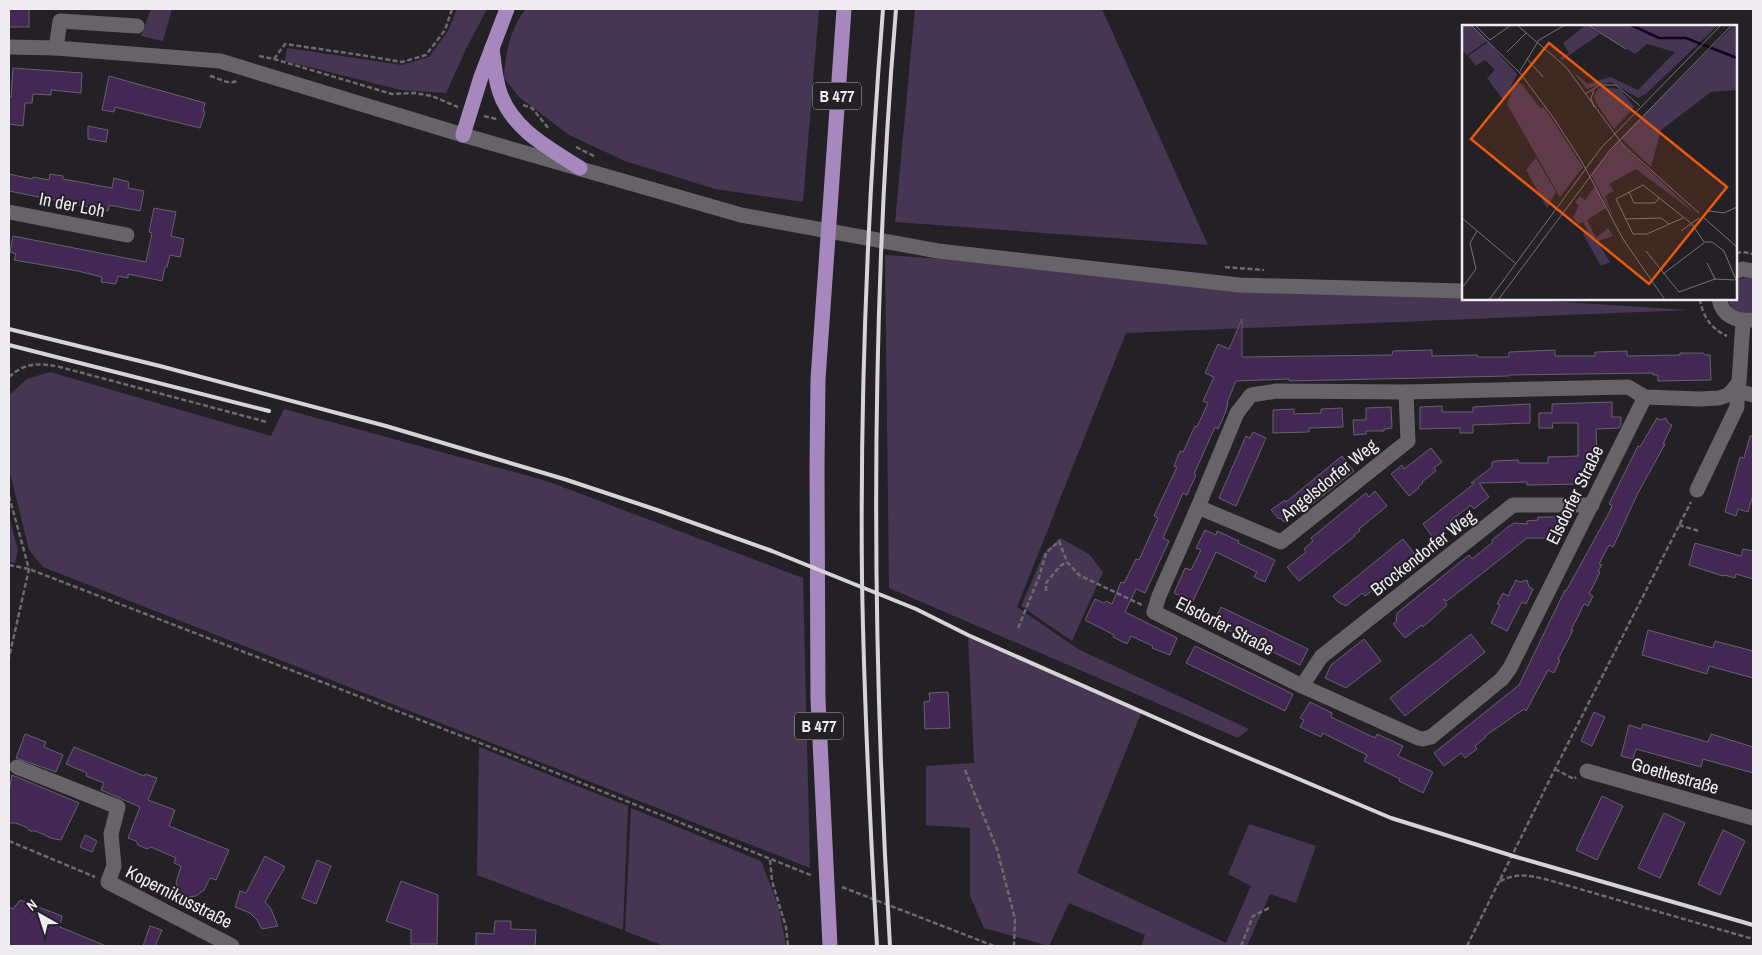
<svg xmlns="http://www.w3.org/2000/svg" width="1762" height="955" font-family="'Archivo Narrow',sans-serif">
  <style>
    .green { fill: #473653 }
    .building { fill: #432856; stroke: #666269 }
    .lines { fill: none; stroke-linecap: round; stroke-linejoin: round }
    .path { stroke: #6c696f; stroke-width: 2.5; stroke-dasharray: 5 2.5; stroke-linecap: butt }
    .minor { stroke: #666369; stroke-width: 15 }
    .major { stroke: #a788be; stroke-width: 15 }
    .rail { stroke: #d6d4d8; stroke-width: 4 }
    .labels { text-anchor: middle; stroke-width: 4; stroke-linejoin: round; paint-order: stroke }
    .shield { fill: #232026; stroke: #b1afb3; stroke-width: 1 }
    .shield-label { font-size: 16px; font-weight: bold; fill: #eeecf0 }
    .street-label { font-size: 18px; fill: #eeecf0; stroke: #232026 }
    .inset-river { fill: none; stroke: #180027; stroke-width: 2.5 }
    .inset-road { fill: none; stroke: #747277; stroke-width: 1 }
    .view { fill: #e8590c; fill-opacity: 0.15; stroke: #e8590c; stroke-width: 2.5 }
    .inset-edge { fill: none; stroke: #eeecf0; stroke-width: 2.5 }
  </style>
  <rect width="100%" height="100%" fill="#232026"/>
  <!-- green -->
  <g class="green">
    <path d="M151 9H172L163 41 141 36Z"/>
    <path d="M457 9H487L466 49 446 93 401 90 285 61 287 48 402 65 429 57 448 31Z"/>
    <path d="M526 9H819L803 202 715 189 625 161 569 135 519 97 504 78C505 53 510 29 526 9Z"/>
    <path d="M915 9H1102L1208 245 895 222Z"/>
    <path d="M885 255 1463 295V299H1517L1690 310 1126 333 1017 607 1078 649 1249 729 1238 738 889 588Z"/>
    <path d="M1746 277 1753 279V312C1741 315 1731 311 1728 299H1736V280Z"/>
    <path d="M50 372 271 436 284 409 547 481 803 578 810 868 43 567 29 550 9 469V395L27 379Z"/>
    <path d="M9 516 18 550 15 563 9 562Z"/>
    <path d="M1060 538 1089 554 1103 572 1072 641 1021 606 1044 553Z"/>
    <path d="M968 635 1142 711 1077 873 1226 943 1251 886 1228 874 1249 824 1316 846 1296 903 1270 894 1247 946H1141L1145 935 1069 903 1049 946 984 928 970 896V828L926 825V766L974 763Z"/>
    <path d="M479 747 628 806 623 930 477 875Z"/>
    <path d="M631 808 761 861 779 908 786 946H664L625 931Z"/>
  </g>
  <!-- building -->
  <g class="building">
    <rect x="9" y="9" width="20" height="18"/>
    <path d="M13 68 82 73 81 93 51 90V95L33 94 32 103H25L23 126 9 124V96L11 97Z"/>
    <path d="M109 76 205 103 203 111 205 112 200 128 115 107 114 112 102 110Z"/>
    <path d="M88 126 108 130 106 142 88 139Z"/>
    <path d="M9 174 32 179 33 177 49 180 50 174 63 176V179L112 188 114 178 129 182 128 188 144 191 140 211 109 205 108 211 9 191Z"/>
    <path d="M154 208 176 212 171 236 184 239 180 257 170 255 167 267H165L162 281 128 274V278L118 276 116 284 101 282 102 277 78 271 14 260 16 254 10 252 13 236 146 262 152 233 149 232Z"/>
    <path d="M1242 319V357L1392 355 1393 351 1432 350V356L1477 355V357H1509V352L1555 350V356H1595V352L1627 351V356L1680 355V353H1703L1705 355H1710L1711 380 1658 381V375H1653V373L1509 375V376L1289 381V379L1236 381 1227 403H1228L1226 411 1218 429 1215 427 1194 474 1196 475 1190 488 1187 495 1183 493 1163 538 1169 541 1145 593 1136 589 1125 612 1177 638 1170 655 1152 648 1153 646 1131 636 1127 644 1113 637 1114 635 1085 620 1095 599 1104 603 1106 601 1112 604 1121 582 1124 583 1136 559 1139 560 1158 518 1154 516 1177 467 1174 466 1180 451 1183 452 1195 426 1197 427 1208 403 1203 401 1214 377 1205 373 1218 344 1229 349Z"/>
    <path d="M1612 402V417H1621V425L1619 428 1596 429 1597 456 1592 457V470H1587V484L1527 485V482L1479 483 1489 497 1474 509 1471 505 1450 521 1452 524 1434 539 1423 524 1475 483H1471L1492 467V462H1494V461L1518 460 1519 463H1548V457L1578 456V423H1552L1553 428H1539V413H1552V404Z"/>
    <path d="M1530 404V423L1473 425V433H1460V428L1420 429V407L1442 406V412H1473V407Z"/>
    <path d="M1391 407 1392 428 1384 429V431H1366V434L1354 435 1353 420H1366V408Z"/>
    <path d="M1342 408 1343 427 1309 428V432L1273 433V410L1294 409V414L1321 413V409Z"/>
    <path d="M1657 418 1661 420 1666 418 1668 423 1672 425 1663 444H1665L1638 493 1613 547 1609 545 1599 564 1602 565 1598 571 1600 572 1589 594 1593 596 1588 606 1584 604 1571 630H1573L1558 659 1560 660 1554 673 1548 670 1526 711 1524 709 1485 736 1486 737 1475 746 1477 749 1465 758 1461 753 1444 766 1434 753 1519 685 1565 590 1566 591 1610 511 1612 505 1609 504 1638 446 1640 447Z"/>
    <path d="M1253 432 1266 438 1236 506 1219 498 1246 436 1250 438Z"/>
    <path d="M1750 436H1753V495L1748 512 1738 509 1736 516 1725 512 1740 457 1744 458Z"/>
    <path d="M1431 448 1442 462 1434 468 1436 471 1422 482 1423 483 1418 487 1419 488 1409 496 1391 474 1402 465 1404 469Z"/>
    <path d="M1342 456 1354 471 1311 505 1309 503 1284 522 1280 518 1279 519 1271 510 1285 500 1286 502Z"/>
    <path d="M1375 491 1387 506 1359 529 1360 531 1354 535 1355 536 1299 581 1287 567 1306 552 1304 549 1313 541 1311 538 1366 493 1369 497Z"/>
    <path d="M1538 517H1559L1560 538H1527L1447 601 1443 599 1447 605 1423 627 1422 625 1405 638 1393 624 1396 622 1397 613 1469 555 1472 559 1493 542 1492 540 1508 527 1514 523 1527 524V521L1538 520Z"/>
    <path d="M1205 530 1216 535 1217 531 1239 541 1238 543 1275 560 1265 582 1254 577 1257 572 1216 552 1193 601 1174 593 1185 568 1191 570 1201 550 1196 548Z"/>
    <path d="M1403 539 1416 556 1365 596 1362 593 1346 606 1338 602 1333 596Z"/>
    <path d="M1695 543 1741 556 1743 549 1753 551V579L1736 574 1735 578 1724 575 1723 576 1689 565Z"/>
    <path d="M1516 580 1520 582 1527 580 1529 587 1533 589 1526 604 1522 602 1507 631 1491 623 1500 605 1497 604 1503 593 1508 596Z"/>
    <path d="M1221 607 1308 649 1300 665 1213 623Z"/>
    <path d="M1648 630 1713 648 1715 641 1753 651V678L1709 666 1707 674 1642 655Z"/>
    <path d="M1471 634 1485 652 1405 716 1390 698Z"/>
    <path d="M1364 639 1381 661 1346 688 1325 678 1331 665Z"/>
    <path d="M1195 646 1293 694 1285 711 1186 663Z"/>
    <path d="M948 692 950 728 925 729 924 702 930 701 929 693Z"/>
    <path d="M1310 702 1332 713 1331 717 1375 738 1377 734 1403 746 1398 756 1433 772 1423 793 1399 781 1400 779 1364 761 1367 755 1323 733 1321 737 1300 727 1304 720 1300 718Z"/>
    <path d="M1594 712 1605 717 1592 746 1581 741Z"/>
    <path d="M1643 724 1708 742 1711 734 1753 747V773L1703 759 1701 767 1636 749 1633 759 1621 756 1629 725 1641 729Z"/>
    <path d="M25 734 46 742 44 747 63 755 56 772 16 758Z"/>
    <path d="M74 747 144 776 145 774 157 778 148 800 175 810 169 826 229 850 216 880 210 878 204 890 196 896 187 897 181 893 176 883 181 866 174 863 176 858 151 847 147 849 138 845 136 841 128 838 140 807 101 790 104 783 86 776 87 773 66 764Z"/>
    <path d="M12 775 79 803 61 840 50 838 45 835 35 831H30L26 827 16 823H9V791Z"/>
    <path d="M1602 796 1623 806 1597 860 1576 850Z"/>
    <path d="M1664 813 1685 823 1660 878 1638 868Z"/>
    <path d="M1723 830 1745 841 1720 895 1698 884Z"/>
    <path d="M85 835 97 841 92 852 80 847Z"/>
    <path d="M265 856 285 867 265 902 271 909 278 926 262 929 257 920 250 913 235 907 240 891 246 893Z"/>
    <path d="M317 860 331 866 316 904 302 898Z"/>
    <path d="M401 881 438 895 437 944H411V930L386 921Z"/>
    <path d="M20 900 62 916 60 927 106 946H9V907L13 909Z"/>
    <path d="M495 921H511V929L536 930 535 946H476V933L494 934Z"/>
    <path d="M150 926 162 930 155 946H143Z"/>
  </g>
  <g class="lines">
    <!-- path -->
    <g class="path">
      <path d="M259 56 274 59 392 94 414 93 432 96 458 107"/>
      <path d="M274 59 285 44 361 55 402 62 426 55 445 30 452 9"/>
      <path d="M210 76C219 78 227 85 237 81"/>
      <path d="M523 105 532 108 549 129"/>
      <path d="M484 116 496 119 498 118"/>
      <path d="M576 147 596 157"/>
      <path d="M1736 253 1743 252 1753 254"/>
      <path d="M1225 267 1264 270"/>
      <path d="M1700 299C1702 315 1711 329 1727 336"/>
      <path d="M9 377C26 362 39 363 60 367L267 422"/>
      <path d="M9 496 29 569 9 658"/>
      <path d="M1679 525 1699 531"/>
      <path d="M9 565 29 569 529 762 813 876"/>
      <path d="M1046 591V583L1060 566 1067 562"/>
      <path d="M1018 628 1039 577 1046 553 1059 541 1067 562 1079 575 1142 605"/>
      <path d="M1555 769 1574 779 1576 777"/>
      <path d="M965 770 997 849 1015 919 1014 946"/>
      <path d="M9 841 95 877"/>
      <path d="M770 860 772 881 786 927 788 946"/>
      <path d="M1500 881C1518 873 1527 875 1545 879L1753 939"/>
      <path d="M842 887 994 946"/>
      <path d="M1241 946 1253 916 1271 907"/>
      <path d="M1467 946 1555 769 1691 502"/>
    </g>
    <!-- minor -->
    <g class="minor">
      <path d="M9 47 56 48 220 61 463 135 741 215 938 251 1239 285 1463 291"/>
      <path d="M56 48 60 21 137 26"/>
      <path d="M9 212 127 235"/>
      <path d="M1736 271 1743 269 1753 271"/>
      <path d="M1719 299C1722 315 1736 322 1752 320"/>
      <path d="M1733 390 1753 395"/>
      <path d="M1645 397 1510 668 1502 679 1431 737 1423 739 1418 738 1302 686 1154 612 1159 596 1198 507 1237 413 1251 395 1277 391 1406 392 1628 387 1645 397 1700 399 1719 398 1728 395 1733 390 1739 382 1743 321"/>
      <path d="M1697 490 1737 407V398L1733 390"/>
      <path d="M1198 507 1281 542 1408 441 1406 392"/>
      <path d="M1302 686 1321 657 1513 505H1592"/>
      <path d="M17 767 118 807 111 834 114 866 108 882 232 946"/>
      <path d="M1587 771 1753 818"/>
    </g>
    <!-- major -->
    <g class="major">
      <path d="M492 48C494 62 495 79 500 93 513 130 549 148 580 168"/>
      <path d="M463 135 481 77 507 9"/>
      <path d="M830 946 818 700 817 466 818 379 844 9"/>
    </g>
    <!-- rail -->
    <g class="rail">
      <path d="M9 329 160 366 386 426 564 479 657 510 772 551 916 609 968 635 1199 737 1391 818 1513 856 1753 925"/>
      <path d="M9 345 269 411"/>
      <path d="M877 946C870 824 864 701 862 579 860 389 868 198 883 9"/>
      <path d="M890 946C871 634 870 321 896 9"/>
    </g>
  </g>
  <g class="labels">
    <!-- shield labels -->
    <g class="shield">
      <rect x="813" y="82.5" width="48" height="27" rx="4"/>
      <rect x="795" y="712.5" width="48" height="27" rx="4"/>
    </g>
    <g class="shield-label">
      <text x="837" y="102">B 477</text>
      <text x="819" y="732">B 477</text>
    </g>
    <!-- street labels -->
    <g class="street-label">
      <text transform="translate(72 205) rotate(11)" y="6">In der Loh</text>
      <text transform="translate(1329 480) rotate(-39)" y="6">Angelsdorfer Weg</text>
      <text transform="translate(1575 495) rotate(-64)" y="6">Elsdorfer Straße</text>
      <text transform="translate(1423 553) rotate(-38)" y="6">Brockendorfer Weg</text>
      <text transform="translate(1225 626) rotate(27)" y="6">Elsdorfer Straße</text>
      <text transform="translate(1675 776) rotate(16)" y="6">Goethestraße</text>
      <text transform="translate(179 897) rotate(27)" y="6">Kopernikusstraße</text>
    </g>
  </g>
  <!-- overview -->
  <g transform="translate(1462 25)">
    <rect width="275" height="275" fill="#232026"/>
    <path d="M0 0H8L25 16 5 30 0 25ZM124 0 138 9 100 35 98 33 107 28 101 18ZM127 0H256L184 69 176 73 149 57 125 64 111 47 126 59 148 52 176 65 213 27 185 19 173 29ZM272 0H275V65L249 67 199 105 189 142 159 113ZM26 17 55 49 42 76 25 53 33 45 23 35 14 41 6 31ZM59 58 79 84 82 82 121 142 98 172 45 79 52 60ZM138 62 158 64 172 82 152 104 134 78 132 70ZM156 116 233 188 174 144 147 159 152 166 143 171 152 194 129 150ZM74 133 94 167 85 183 64 145ZM133 161 144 183 125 195 134 213 146 203 151 211 135 216 148 237 139 241 121 209 126 206 121 197 116 199 111 192 117 181 113 177 118 171 123 175Z" fill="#473653"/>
    <path class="inset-river" d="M169 0 197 13H224L275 33"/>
    <path class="inset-road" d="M9 0 58 48 91 92 120 137 161 214 203 275M13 0 28 15 49 0M55 0 104 42 161 120 237 188M126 0 164 24M45 27 64 8M65 34 81 52M58 46 77 15 103 0M132 65 129 73 132 82M123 69 138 60H154L178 81M167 167 172 178H193L197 173M242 189 248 186 262 188 275 182M0 193 53 238M221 193 185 209H171L154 174 181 160 230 199 242 217M242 193 275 222M163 194 199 193 207 199M219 206 237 193M242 217H250L262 226 275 257M184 226 217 267 253 254 273 255M245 238 253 254M201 249 242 218M0 263 14 244 8 218 15 206M27 275 139 123 259 0M36 275 148 125 270 0"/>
    <path class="view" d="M87 18 265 162 187 259 9 114Z"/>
    <rect width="275" height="275" class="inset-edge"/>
  </g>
  <!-- border -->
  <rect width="1762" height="955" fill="none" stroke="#eeecf0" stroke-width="20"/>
  <!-- north arrow -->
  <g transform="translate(40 915) rotate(321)" stroke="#232026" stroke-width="4" paint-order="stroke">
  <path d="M0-4L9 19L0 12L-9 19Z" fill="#eeecf0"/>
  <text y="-8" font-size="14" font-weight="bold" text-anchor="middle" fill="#eeecf0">N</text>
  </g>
</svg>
